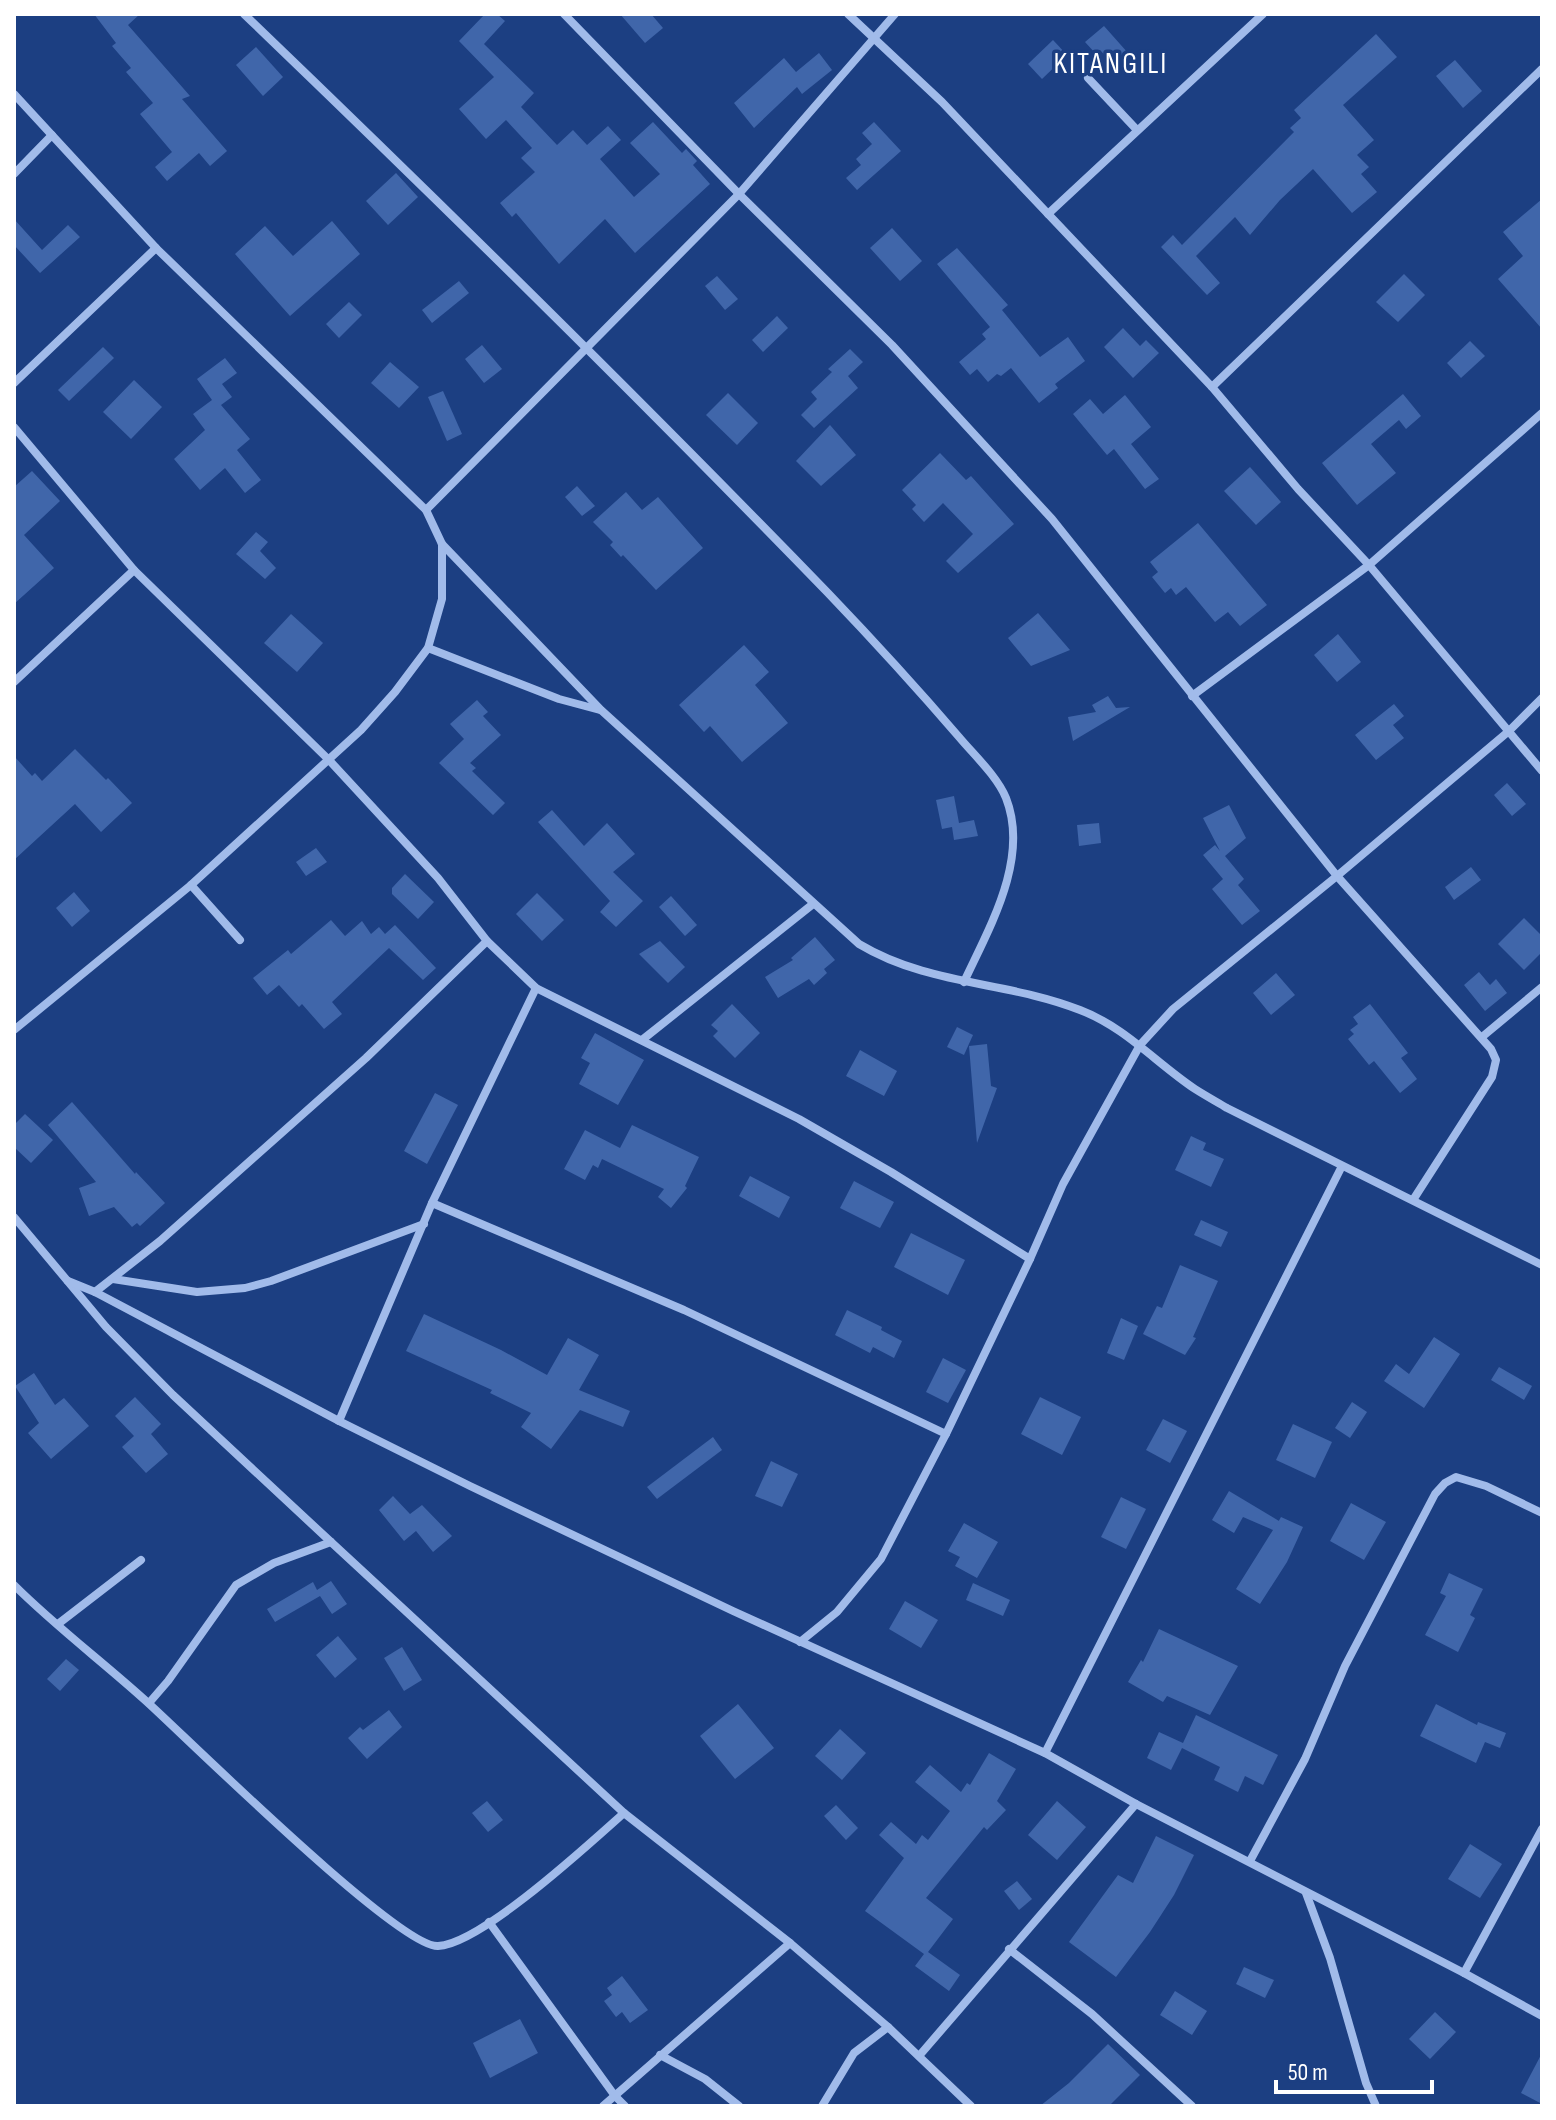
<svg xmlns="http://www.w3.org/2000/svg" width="1556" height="2120" font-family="'Sofia Sans Condensed',sans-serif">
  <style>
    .building { fill: #4066aa }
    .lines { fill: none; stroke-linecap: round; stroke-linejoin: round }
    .street { stroke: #a1bbea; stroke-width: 8 }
    .labels { text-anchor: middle; stroke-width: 7; stroke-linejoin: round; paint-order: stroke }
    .quarter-label { font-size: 30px; letter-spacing: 2px; fill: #fff; stroke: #1c3f82 }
  </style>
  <rect width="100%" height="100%" fill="#1c3f82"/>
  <!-- building -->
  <g class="building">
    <path d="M94 14H140L128 25 190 96 182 99 227 151 210 166 199 153 167 181 155 167 172 152 140 114 153 103 126 72 131 68 112 46 116 43Z"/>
    <path d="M485 14H497L505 21 484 44 534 93 521 107 557 145 573 130 587 145 608 126 621 140 600 159 634 197 660 174 630 143 653 122 682 153 686 149 697 161 693 165 710 184 635 253 605 219 559 264 516 213 512 217 500 203 535 172 521 158 532 148 506 120 486 139 459 109 494 77 459 41Z"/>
    <path d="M620 14H651L663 28 645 43Z"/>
    <path d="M1104 26 1128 53 1114 65 1100 50 1096 54 1085 42Z"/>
    <path d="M1376 34 1397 57 1343 105 1374 140 1357 155 1369 167 1361 174 1377 192 1352 213 1313 169 1280 200 1250 235 1235 217 1196 256 1220 283 1207 295 1161 247 1173 235 1182 245 1294 132 1290 128 1301 118 1294 110Z"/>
    <path d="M1053 40 1067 55 1042 79 1028 64Z"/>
    <path d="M256 47 283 77 263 96 236 65Z"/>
    <path d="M819 53 832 70 802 94 797 87 754 128 734 103 784 58 796 72Z"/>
    <path d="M1455 60 1482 91 1463 108 1436 76Z"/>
    <path d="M874 122 901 151 857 190 846 178 861 165 856 159 872 144 862 133Z"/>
    <path d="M396 173 418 197 388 225 366 201Z"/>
    <path d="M1542 199V329L1498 279 1523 256 1503 232Z"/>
    <path d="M14 219 42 250 68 225 80 237 40 273 14 245Z"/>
    <path d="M332 221 360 254 290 316 235 254 265 226 293 256Z"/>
    <path d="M892 228 922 261 900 281 870 248Z"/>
    <path d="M957 248 1008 305 1002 310 1040 357 1068 337 1085 361 1055 384 1058 388 1039 403 1011 368 1001 376 997 374 988 382 977 369 970 375 959 362 986 339 982 334 990 327 937 264Z"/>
    <path d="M1404 274 1425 295 1398 322 1376 302Z"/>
    <path d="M717 276 738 299 725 310 705 286Z"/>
    <path d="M459 281 469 293 432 323 422 310Z"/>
    <path d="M349 302 362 315 339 338 326 324Z"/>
    <path d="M777 316 788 328 763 352 752 340Z"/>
    <path d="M1123 328 1140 346 1146 340 1159 353 1133 378 1104 347Z"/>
    <path d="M1470 341 1485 356 1461 378 1447 363Z"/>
    <path d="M482 345 502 369 484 383 465 359Z"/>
    <path d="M103 347 114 358 69 401 58 390Z"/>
    <path d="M850 349 863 362 848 376 858 388 814 428 801 415 817 399 811 392 832 372 828 369Z"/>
    <path d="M225 358 237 373 222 384 232 397 221 405 250 439 237 450 261 480 245 493 225 468 200 490 174 459 205 430 193 414 212 400 197 379Z"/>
    <path d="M390 362 419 387 399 408 371 383Z"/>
    <path d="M134 380 162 407 131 439 103 412Z"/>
    <path d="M443 391 462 434 447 441 428 397Z"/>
    <path d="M728 393 758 423 737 445 706 415Z"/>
    <path d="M1403 394 1421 416 1406 429 1399 420 1371 444 1396 473 1357 505 1322 463Z"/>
    <path d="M1125 395 1151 427 1131 444 1159 479 1145 489 1114 449 1107 455 1073 414 1090 399 1103 414Z"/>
    <path d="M830 425 856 455 821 486 796 461Z"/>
    <path d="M940 453 966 480 971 476 1014 524 958 573 946 561 973 534 943 503 924 522 912 509 916 505 902 490Z"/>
    <path d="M1250 467 1281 502 1256 525 1224 491Z"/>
    <path d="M32 471 60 501 24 535 54 568 14 604V487Z"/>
    <path d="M577 486 595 506 582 516 565 497Z"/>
    <path d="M626 492 642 510 658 497 703 548 656 590 623 555 621 557 610 545 613 542 593 522Z"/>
    <path d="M1198 523 1267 605 1240 626 1228 612 1215 622 1186 587 1176 595 1171 588 1165 593 1152 577 1158 572 1150 562Z"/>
    <path d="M256 532 268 542 260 551 276 568 265 579 236 554Z"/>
    <path d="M1038 613 1070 650 1031 666 1008 638Z"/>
    <path d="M291 614 323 643 297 672 264 643Z"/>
    <path d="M1338 634 1361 662 1337 682 1314 655Z"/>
    <path d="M744 645 769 672 755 685 788 723 742 762 710 726 704 732 679 705Z"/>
    <path d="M1108 696 1116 708 1130 707 1073 741 1068 717 1096 712 1092 705Z"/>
    <path d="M477 700 488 712 483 716 501 735 470 763 476 768 472 771 505 803 493 815 439 763 464 739 450 724Z"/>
    <path d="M1394 704 1404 716 1393 725 1404 738 1376 760 1355 735Z"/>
    <path d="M75 749 106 780 108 778 132 803 101 832 75 804 14 860V756L32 776 35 773 42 781Z"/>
    <path d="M1507 783 1526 804 1512 816 1494 795Z"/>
    <path d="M954 796 959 823 974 820 978 836 954 840 952 827 942 829 936 800Z"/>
    <path d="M1229 805 1246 838 1225 856 1244 879 1238 885 1260 911 1242 925 1212 889 1223 879 1203 855 1215 845 1220 851 1203 818Z"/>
    <path d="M552 810 584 846 607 823 635 854 613 872 643 901 616 927 600 912 610 901 538 822Z"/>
    <path d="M1099 823 1101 843 1079 846 1077 825Z"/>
    <path d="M316 848 327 862 306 876 296 862Z"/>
    <path d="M1471 867 1481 880 1454 900 1445 887Z"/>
    <path d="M405 874 434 902 418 919 392 894V888Z"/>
    <path d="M74 892 90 911 72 927 56 908Z"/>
    <path d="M537 893 564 920 542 941 516 914Z"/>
    <path d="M671 896 697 925 685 936 659 907Z"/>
    <path d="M1524 918 1542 936V952L1524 970 1498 944Z"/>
    <path d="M331 920 345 936 362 921 371 934 379 927 385 934 395 925 436 968 423 980 389 948 332 1002 342 1014 324 1029 302 1004 299 1007 279 985 267 995 253 978 288 950 291 954Z"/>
    <path d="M815 937 835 960 824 969 827 973 814 985 809 979 778 998 765 977 793 960 791 958Z"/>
    <path d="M660 941 685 967 668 983 639 954Z"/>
    <path d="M1479 972 1490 985 1496 979 1507 993 1485 1011 1464 985Z"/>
    <path d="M1276 973 1295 995 1271 1015 1253 993Z"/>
    <path d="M732 1004 760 1033 735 1058 713 1036 718 1031 711 1025Z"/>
    <path d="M1370 1004 1408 1053 1401 1058 1417 1079 1400 1093 1374 1061 1369 1065 1348 1039 1354 1034 1350 1030 1358 1024 1353 1017Z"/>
    <path d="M957 1027 973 1035 964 1055 947 1047Z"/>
    <path d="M595 1033 644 1060 618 1105 579 1084 590 1063 581 1058Z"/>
    <path d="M987 1044 991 1086 997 1088 977 1143 969 1046Z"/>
    <path d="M860 1050 897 1071 884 1096 846 1076Z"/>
    <path d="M435 1093 458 1105 427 1164 404 1151Z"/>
    <path d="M72 1102 135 1174 136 1172 165 1203 140 1226 137 1223 132 1227 114 1207 89 1216 79 1188 96 1182 48 1125Z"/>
    <path d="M25 1114 53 1140 31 1163 14 1147V1125Z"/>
    <path d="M632 1125 699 1157 685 1186 687 1188 671 1208 658 1197 664 1189 602 1159 598 1168 593 1165 585 1180 564 1169 585 1130 620 1148Z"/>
    <path d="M1191 1136 1206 1143 1203 1150 1224 1159 1211 1187 1175 1170Z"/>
    <path d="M750 1176 790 1197 779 1218 739 1196Z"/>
    <path d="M854 1181 894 1202 880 1228 840 1208Z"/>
    <path d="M1201 1220 1228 1232 1221 1247 1194 1235Z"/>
    <path d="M911 1233 965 1260 948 1295 894 1267Z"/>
    <path d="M1180 1265 1218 1281 1193 1337 1196 1338 1185 1355 1143 1334 1157 1306 1162 1308Z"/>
    <path d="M847 1310 882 1327 881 1330 902 1341 894 1358 873 1347 870 1353 835 1335Z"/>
    <path d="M424 1314 501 1350 547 1375 568 1338 599 1355 579 1390 630 1411 623 1427 580 1410 551 1449 521 1427 531 1413 490 1393 492 1390 406 1351Z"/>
    <path d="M1121 1318 1138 1326 1124 1360 1107 1353Z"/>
    <path d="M1434 1337 1460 1354 1424 1408 1384 1381 1396 1364 1409 1374Z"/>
    <path d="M943 1358 966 1370 948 1403 926 1392Z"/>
    <path d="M1499 1367 1532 1386 1524 1400 1491 1380Z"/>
    <path d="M34 1373 55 1405 64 1398 89 1426 51 1459 28 1433 39 1423 15 1386Z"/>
    <path d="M135 1397 161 1424 151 1434 168 1454 146 1473 122 1447 134 1436 115 1416Z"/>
    <path d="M1040 1397 1081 1417 1062 1455 1021 1434Z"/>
    <path d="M1352 1402 1367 1412 1350 1438 1335 1428Z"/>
    <path d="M1163 1419 1187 1431 1170 1463 1146 1450Z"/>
    <path d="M1293 1424 1332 1442 1315 1478 1276 1460Z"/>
    <path d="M713 1437 722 1450 657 1499 647 1487Z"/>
    <path d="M771 1461 798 1474 782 1507 755 1496Z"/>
    <path d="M1229 1491 1279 1521 1276 1526 1281 1517 1303 1527 1287 1562 1260 1604 1236 1589 1273 1530 1243 1517 1234 1533 1212 1520Z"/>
    <path d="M393 1496 410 1514 422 1505 452 1536 433 1552 416 1531 404 1541 379 1510Z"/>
    <path d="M1121 1497 1146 1509 1126 1549 1101 1537Z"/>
    <path d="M1351 1503 1386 1522 1364 1560 1330 1541Z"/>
    <path d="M964 1523 998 1542 977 1578 955 1566 960 1557 948 1551Z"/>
    <path d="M1449 1573 1483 1589 1470 1615 1475 1618 1458 1652 1425 1635 1446 1596 1440 1593Z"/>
    <path d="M331 1581 347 1604 332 1614 320 1596 275 1622 267 1609 313 1582 317 1590Z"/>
    <path d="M973 1583 1010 1600 1003 1616 966 1600Z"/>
    <path d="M905 1601 938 1620 921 1648 889 1629Z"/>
    <path d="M1159 1629 1238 1666 1210 1715 1167 1696 1163 1702 1128 1682 1141 1660 1143 1662Z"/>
    <path d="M338 1636 357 1659 335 1678 316 1655Z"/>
    <path d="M402 1647 422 1680 404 1691 384 1658Z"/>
    <path d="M66 1659 79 1670 60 1691 47 1679Z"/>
    <path d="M738 1704 774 1748 735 1779 700 1736Z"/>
    <path d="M1436 1704 1477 1725 1478 1722 1506 1733 1500 1748 1485 1742 1476 1763 1420 1736Z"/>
    <path d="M389 1710 402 1727 367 1759 348 1738 360 1727 363 1730Z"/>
    <path d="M1196 1715 1278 1755 1263 1785 1245 1776 1238 1792 1214 1780 1220 1767 1182 1748 1171 1770 1147 1758 1159 1732 1183 1743Z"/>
    <path d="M840 1729 866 1753 842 1780 815 1756Z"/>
    <path d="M989 1753 1016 1769 997 1801 1006 1810 987 1830 984 1827 926 1898 953 1919 928 1952 960 1975 949 1991 915 1966 924 1954 865 1911 904 1858 879 1835 891 1822 916 1844 922 1835 928 1840 950 1811 915 1782 930 1765 961 1792 967 1783 970 1785Z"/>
    <path d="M487 1801 503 1820 488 1832 472 1813Z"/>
    <path d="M1057 1801 1086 1827 1057 1860 1028 1835Z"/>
    <path d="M836 1805 858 1828 846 1840 824 1816Z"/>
    <path d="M1156 1836 1194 1855 1174 1895 1150 1932 1116 1977 1069 1942 1118 1875 1133 1883Z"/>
    <path d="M1470 1844 1502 1864 1480 1898 1448 1879Z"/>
    <path d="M1017 1881 1032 1899 1019 1910 1004 1891Z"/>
    <path d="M1244 1967 1274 1980 1265 1998 1236 1984Z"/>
    <path d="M622 1976 648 2010 630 2023 622 2012 616 2017 604 2001 612 1995 607 1988Z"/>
    <path d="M1175 1991 1207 2011 1192 2035 1160 2015Z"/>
    <path d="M1435 2012 1456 2032 1430 2059 1409 2039Z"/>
    <path d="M520 2019 538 2053 490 2078 473 2043Z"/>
    <path d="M1108 2044 1140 2075 1109 2106H1040L1069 2083Z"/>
    <path d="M1542 2053V2104L1521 2093Z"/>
  </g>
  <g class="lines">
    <!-- street -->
    <g class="street">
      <path d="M244 14C442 204 637 396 828 593 873 640 916 687 959 737 974 755 997 776 1006 798 1030 859 989 928 964 982"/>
      <path d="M564 14 739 194 892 345 1052 519 1337 876 1491 1049 1496 1060 1492 1077 1413 1200"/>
      <path d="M848 14 942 102 1212 387 1298 489 1369 565 1542 771"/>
      <path d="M1088 78 1137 130"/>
      <path d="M14 94 156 248 426 510 442 544V599L428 648 395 692 361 730 191 885 14 1030"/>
      <path d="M14 174 52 135"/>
      <path d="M1048 214 1263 14"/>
      <path d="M14 383 156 248"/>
      <path d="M1212 387 1542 69"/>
      <path d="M14 427 134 570 329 760 438 878 487 941 536 988 799 1119 891 1172 1030 1259"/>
      <path d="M426 510 739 194 895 14"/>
      <path d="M442 544 601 710 859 944C929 986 1007 981 1080 1010 1125 1027 1156 1063 1195 1089 1206 1096 1217 1102 1227 1108L1542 1265"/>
      <path d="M428 648 559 699 600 710"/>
      <path d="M14 682 134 570"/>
      <path d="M1192 696 1369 565 1542 413"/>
      <path d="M191 885 240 940"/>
      <path d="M1482 1037 1542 987"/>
      <path d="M642 1040 813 904"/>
      <path d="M432 1203 684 1310 946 1434"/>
      <path d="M14 1217 106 1327 173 1395 331 1542 624 1813 790 1943 888 2027 971 2106"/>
      <path d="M113 1279 197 1292 245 1288 271 1281 424 1224"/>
      <path d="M68 1281 95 1292 339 1421 470 1486 733 1611 1045 1753 1136 1804 1464 1973 1542 2016"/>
      <path d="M95 1292 160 1241 366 1058 487 941"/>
      <path d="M339 1421 432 1203 536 988"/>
      <path d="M14 1585C55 1626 103 1662 146 1701 188 1739 399 1948 438 1946 481 1944 589 1844 624 1813"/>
      <path d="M58 1624 141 1560"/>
      <path d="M800 1642 837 1612 881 1559 946 1434 1030 1259 1063 1184 1140 1045 1173 1009 1337 876 1509 731 1542 698"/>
      <path d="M149 1703 168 1681 236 1585 274 1563 331 1542"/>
      <path d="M1045 1753 1342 1166"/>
      <path d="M1250 1861 1305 1759 1345 1666 1435 1494 1445 1483 1456 1477 1486 1486 1542 1513"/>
      <path d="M1306 1893 1330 1958 1366 2083 1376 2106"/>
      <path d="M489 1922 615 2096 625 2106"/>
      <path d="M1009 1949 1092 2014 1192 2106"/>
      <path d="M1464 1973 1542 1829"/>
      <path d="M660 2055 705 2079 739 2106"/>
      <path d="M919 2056 1136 1804"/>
      <path d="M603 2106 790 1943"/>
      <path d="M822 2106 854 2053 888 2027"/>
    </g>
  </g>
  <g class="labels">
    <!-- quarter labels -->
    <g class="quarter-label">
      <text x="1111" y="73">KITANGILI</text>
    </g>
  </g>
  <!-- border -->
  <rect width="1556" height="2120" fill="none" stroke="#ffffff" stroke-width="32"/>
  <!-- scale -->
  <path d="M1276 2080v12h156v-12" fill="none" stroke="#ffffff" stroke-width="4"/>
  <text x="1288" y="2080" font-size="24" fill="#ffffff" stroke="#1c3f82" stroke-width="6" paint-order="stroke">50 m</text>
</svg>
